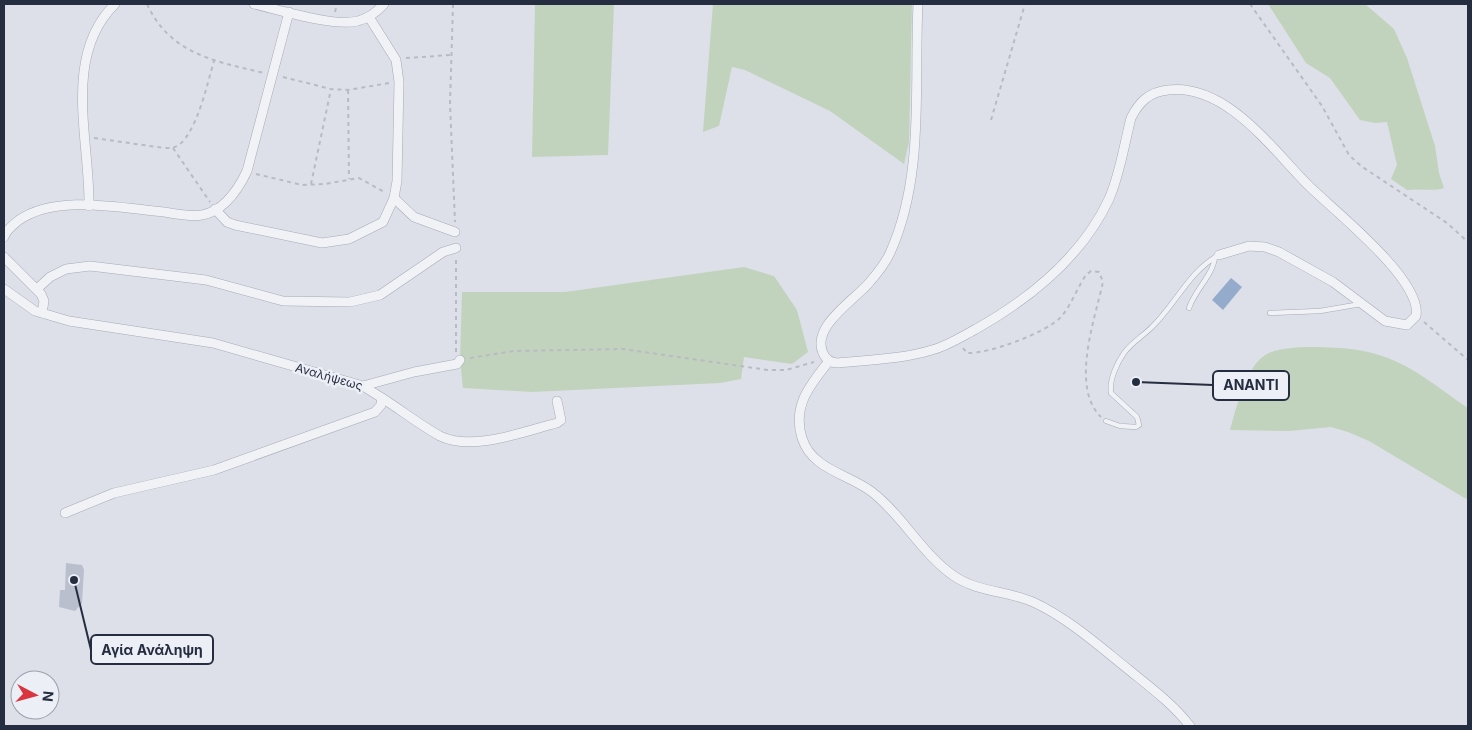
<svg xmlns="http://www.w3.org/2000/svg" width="1472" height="730" font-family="Inter,sans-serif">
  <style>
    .green { fill: #c1d3bd }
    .water { fill: #94abcc }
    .building { fill: #b9bfcc }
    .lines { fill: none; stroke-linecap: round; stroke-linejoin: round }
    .lane-casing { stroke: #a6aab6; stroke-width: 5.5 }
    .street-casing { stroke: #a6aab6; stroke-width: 10 }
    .path { stroke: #b7bbc3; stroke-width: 2; stroke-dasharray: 4 4; stroke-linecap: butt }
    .lane { stroke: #f0f2f6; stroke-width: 4.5 }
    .street { stroke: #f0f2f6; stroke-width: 9 }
    .labels { text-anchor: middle; stroke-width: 5; stroke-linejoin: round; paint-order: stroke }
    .street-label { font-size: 12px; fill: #252d40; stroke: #eceff6 }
    .leader { fill: none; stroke: #252d40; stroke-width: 2 }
    .callout-dot { fill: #252d40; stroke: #eceff6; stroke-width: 2 }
    .callout { fill: #eceff6; stroke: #252d40; stroke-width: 2 }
    .callout-label { font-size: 14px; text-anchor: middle; font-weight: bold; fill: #252d40 }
  </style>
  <rect width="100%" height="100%" fill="#dde0e8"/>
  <!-- green -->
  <g class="green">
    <path d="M535 4H614L608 155 532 157Z"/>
    <path d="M713 4H912L909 142 904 164 830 111 745 70 732 67 719 126 703 132Z"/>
    <path d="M1268 4H1365L1394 29 1407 58 1435 146 1439 173 1444 188C1431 192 1421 188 1407 190L1391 179 1397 165 1387 122 1375 123 1360 120 1330 78 1306 63Z"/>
    <path d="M744 267 774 276 797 310 808 352 792 364 744 357 741 379 720 383 532 392 463 388 460 360 462 292H565Z"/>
    <path d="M1305 347C1337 347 1368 348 1397 362 1422 373 1445 393 1468 408V500L1369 441 1348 432 1331 427 1289 431 1230 430C1236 409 1246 365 1267 354 1279 348 1293 348 1305 347Z"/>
  </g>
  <!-- water -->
  <path class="water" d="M1231 278 1242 287 1223 310 1212 300Z"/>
  <!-- building -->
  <path class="building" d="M66 563 82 565 84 570 82 603 75 611 59 607 60 590H65Z"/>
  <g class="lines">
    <!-- lane casing -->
    <g class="lane-casing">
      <g id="lane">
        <path d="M1189 308C1195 290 1213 275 1215 257"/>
        <path d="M1270 313 1320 311 1361 304"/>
        <path d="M1106 421 1120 426 1136 427 1139 425 1137 417 1111 393C1109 380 1117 363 1124 353 1131 343 1143 336 1152 327 1176 304 1189 271 1219 255"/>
      </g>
    </g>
    <!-- street casing -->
    <g class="street-casing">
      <g id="street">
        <path d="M254 4C280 10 333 27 358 21 369 18 377 12 384 4"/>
        <path d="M918 4C914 85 925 176 890 253 885 264 876 275 868 284 854 300 811 327 823 353 826 360 831 363 838 363 869 360 902 359 932 350 947 346 961 337 976 329 1031 298 1082 257 1109 199 1120 174 1124 145 1131 118 1139 102 1149 92 1168 90 1226 83 1272 149 1308 185 1332 209 1423 280 1416 316L1407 325 1385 321 1333 282 1279 252 1265 247 1249 246 1219 255"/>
        <path d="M394 198 414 217 455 232"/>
        <path d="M89 206C90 140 62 56 115 4"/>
        <path d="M215 209 227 222 235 225 322 243 349 239 383 222 394 198 397 181 399 82 396 60 369 17"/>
        <path d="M4 237C6 230 13 225 19 220 57 194 120 208 164 212 176 214 190 217 202 215 224 211 238 190 247 171L289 12"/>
        <path d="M4 257 41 294 44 301 42 313"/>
        <path d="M4 289 35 311 69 321 213 343 363 386 382 398 381 405 375 412 214 470 114 493 65 513"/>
        <path d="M37 289 50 277 66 269 90 266 206 280 283 301 350 302 380 295 443 252 456 248"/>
        <path d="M829 361C810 385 792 406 802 438 812 470 849 474 872 492 903 516 922 554 954 576 977 592 1008 591 1033 602 1068 618 1099 646 1129 670 1150 687 1173 704 1190 726"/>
        <path d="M363 386 414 372 457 364 460 360"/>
        <path d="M382 398C401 410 420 425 440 436 472 452 525 431 557 423L561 420 557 401"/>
      </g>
    </g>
    <!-- path -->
    <g class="path">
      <path d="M147 4C170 54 214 61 264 73"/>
      <path d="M453 4 450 104 455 222"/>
      <path d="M1250 4 1322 106 1349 155 1361 166 1447 223 1468 242"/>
      <path d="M335 12 337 4"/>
      <path d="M406 58 451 55"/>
      <path d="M283 77 331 89 348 90 389 83"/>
      <path d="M348 90 349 179"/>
      <path d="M991 120 1025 4"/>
      <path d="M94 138 164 148C170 148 174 148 179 145 198 129 207 84 214 61"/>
      <path d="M173 148 210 202"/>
      <path d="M256 174 302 185 325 184 359 178 386 193"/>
      <path d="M311 184 331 89"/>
      <path d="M1424 322 1468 360"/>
      <path d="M963 348 967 353C989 354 1045 333 1060 318 1071 306 1077 288 1086 275L1091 271 1099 272 1103 282C1095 319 1070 387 1101 417"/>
      <path d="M456 352V259"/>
      <path d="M470 358 514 351 623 349 768 370H786L814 362"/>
    </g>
    <!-- lane -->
    <use href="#lane" class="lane"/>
    <!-- street -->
    <use href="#street" class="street"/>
  </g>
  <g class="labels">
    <!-- street labels -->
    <g class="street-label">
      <text transform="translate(329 377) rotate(16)" y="4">Αναλήψεως</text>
    </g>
  </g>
  <!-- callouts -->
  <path class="leader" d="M1136 382L1213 385M74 580L91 650"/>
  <g class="callout-dot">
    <circle cx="1136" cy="382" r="5"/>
    <circle cx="74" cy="580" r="5"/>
  </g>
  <g class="callout">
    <rect x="1213" y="371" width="76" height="29" rx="5"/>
    <rect x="91" y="635" width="122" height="29" rx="5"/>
  </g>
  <g class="callout-label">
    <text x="1251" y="390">ΑΝΑΝΤΙ</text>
    <text x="152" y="655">Αγία Ανάληψη</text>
  </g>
  <!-- border -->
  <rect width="1472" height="730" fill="none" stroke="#252d40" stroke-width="10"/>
  <!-- north arrow -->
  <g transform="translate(35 695) rotate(96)"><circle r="24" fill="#eceff6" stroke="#9ca1ad"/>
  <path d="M0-4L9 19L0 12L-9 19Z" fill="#db3441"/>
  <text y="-8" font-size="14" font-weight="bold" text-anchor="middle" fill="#252d40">N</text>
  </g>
</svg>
